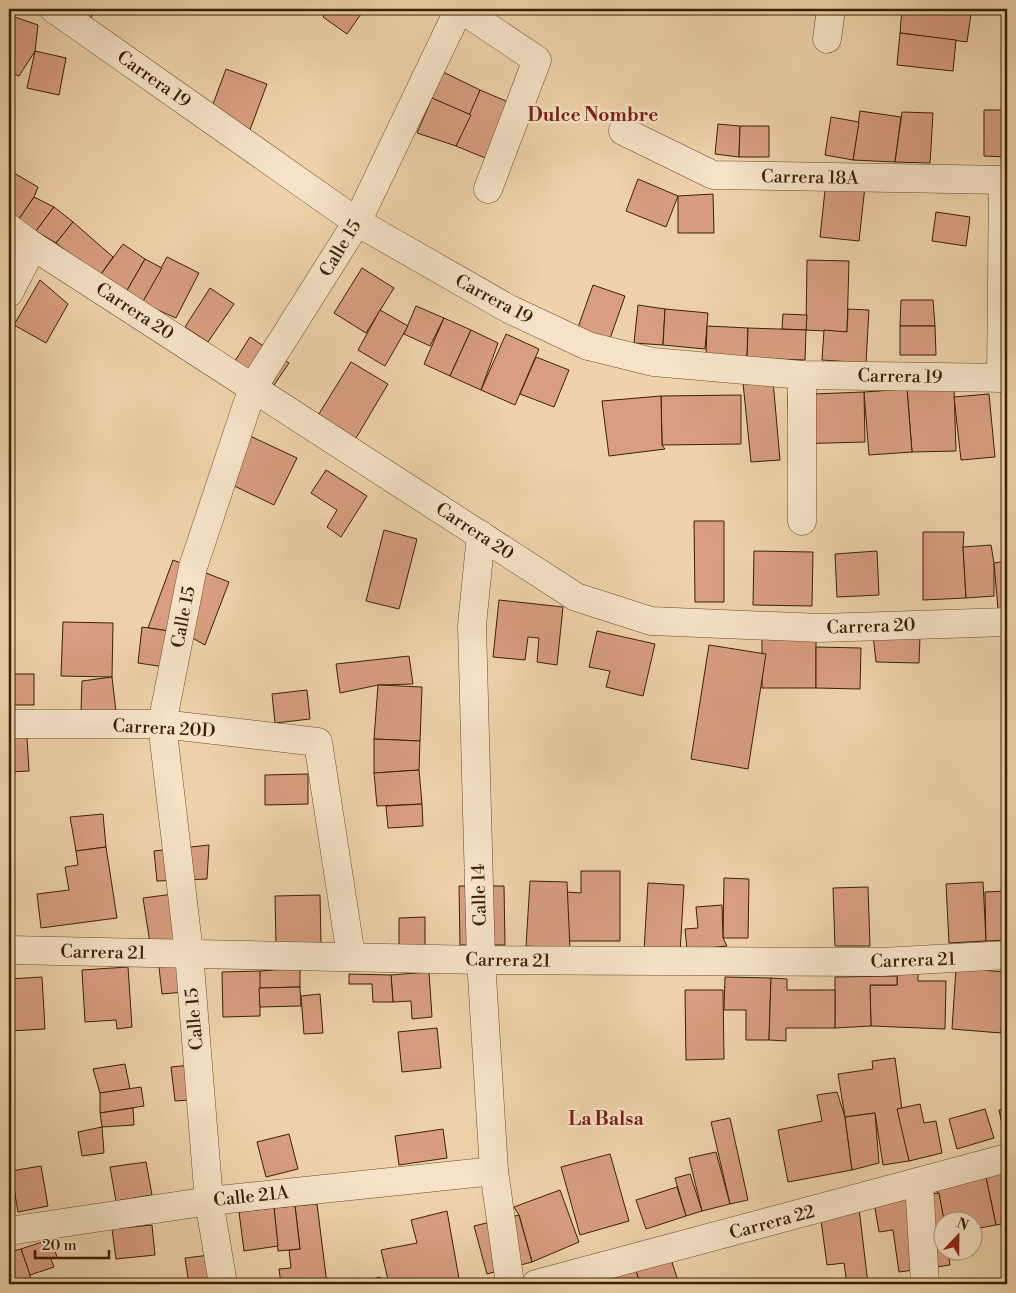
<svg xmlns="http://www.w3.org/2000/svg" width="1016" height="1293" font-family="'Libre Bodoni',serif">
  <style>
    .building { fill: #d89e7f; stroke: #392102 }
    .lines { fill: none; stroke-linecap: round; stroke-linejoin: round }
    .minor-casing { stroke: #664d2c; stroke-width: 29 }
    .minor { stroke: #f5e2c7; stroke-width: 28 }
    .labels { text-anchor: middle; stroke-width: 4.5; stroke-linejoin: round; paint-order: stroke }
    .street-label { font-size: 18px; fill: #392102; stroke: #f5e2c7 }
    .neighbourhood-label { font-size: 19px; font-weight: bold; fill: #7a1f14; stroke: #f5e2c7 }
  </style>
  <rect width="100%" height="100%" fill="#efd2a9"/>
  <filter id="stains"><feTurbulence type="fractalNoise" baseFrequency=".004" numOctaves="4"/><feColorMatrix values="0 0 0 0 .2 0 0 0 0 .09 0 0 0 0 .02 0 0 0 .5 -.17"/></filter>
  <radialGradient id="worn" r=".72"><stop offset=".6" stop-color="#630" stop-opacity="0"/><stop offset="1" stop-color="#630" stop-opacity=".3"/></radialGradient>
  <!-- building -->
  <g class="building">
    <path d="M62 9H96L88 23Z"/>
    <path d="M330 9H354L361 14 347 34 323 17Z"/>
    <path d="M902 9H935L971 14 967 42 900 33Z"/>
    <path d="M9 15 38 25 35 51 19 76 9 72Z"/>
    <path d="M900 33 956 40 953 71 897 65Z"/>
    <path d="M35 51 66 58 59 95 27 88Z"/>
    <path d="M435 68 480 90 471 115 426 96Z"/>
    <path d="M226 69 267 84 247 138 206 123Z"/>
    <path d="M480 90 513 104 490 160 456 146Z"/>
    <path d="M432 98 471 115 456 146 417 133Z"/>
    <path d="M984 110H1007V157L984 156Z"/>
    <path d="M860 111 901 117 895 162 853 160Z"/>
    <path d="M902 112 933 113 930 163 895 162Z"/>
    <path d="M831 117 859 122 853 160 825 155Z"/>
    <path d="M718 124 740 126 739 157 715 154Z"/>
    <path d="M740 126H769V157H739Z"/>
    <path d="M9 170 38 187 34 197 19 219 9 212Z"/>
    <path d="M638 179 678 196 666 227 626 211Z"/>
    <path d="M826 181 865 186 859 241 820 237Z"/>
    <path d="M713 194 714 233H678V196Z"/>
    <path d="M34 197 54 207 36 231 19 219Z"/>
    <path d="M54 207 73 222 56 243 36 231Z"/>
    <path d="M936 212 970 217 966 246 932 241Z"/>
    <path d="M73 222 113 257 99 277 56 243Z"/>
    <path d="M123 244 145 259 125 294 99 277Z"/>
    <path d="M167 257 199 273 176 318 142 303Z"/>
    <path d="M145 259 162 268 142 303 125 294Z"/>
    <path d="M807 260 849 261 847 332 806 330Z"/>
    <path d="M362 268 394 288 366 333 334 313Z"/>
    <path d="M40 280 68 304 46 343 14 325Z"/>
    <path d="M593 285 625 296 607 347 575 336Z"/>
    <path d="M210 288 234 304 208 342 185 327Z"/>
    <path d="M901 300H933L935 326H900Z"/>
    <path d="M638 305 665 309 663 345 634 343Z"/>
    <path d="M416 306 444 318 430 346 404 334Z"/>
    <path d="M665 309 708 313 705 349 663 345Z"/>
    <path d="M848 309 869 310 866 363 822 360 824 330 847 332Z"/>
    <path d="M380 310 408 326 385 366 358 350Z"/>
    <path d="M783 314 807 315 806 330 782 329Z"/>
    <path d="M444 318 471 330 450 376 424 364Z"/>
    <path d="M707 326 748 328 747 358 706 356Z"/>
    <path d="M900 326H935L936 355H900Z"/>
    <path d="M748 328 806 330 805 360 747 358Z"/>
    <path d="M471 330 498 343 481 390 450 376Z"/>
    <path d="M506 334 539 349 515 405 481 390Z"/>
    <path d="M250 337 289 363 268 394 230 369Z"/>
    <path d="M536 357 569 370 554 407 520 394Z"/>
    <path d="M351 362 388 384 356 438 317 417Z"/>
    <path d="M773 381 780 460 751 462 743 383Z"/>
    <path d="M954 387 956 451 912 452 907 389Z"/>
    <path d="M907 389 912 452 869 455 864 392Z"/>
    <path d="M864 392 865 442 789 444 788 395Z"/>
    <path d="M989 394 995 457 961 460 954 397Z"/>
    <path d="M741 395V444L662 445 661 396Z"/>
    <path d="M661 396 662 445 665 449 609 456 602 401Z"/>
    <path d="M248 435 297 458 274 505 226 482Z"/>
    <path d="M326 470 367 496 341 537 327 527 337 510 311 493Z"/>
    <path d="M694 521H724V602H695Z"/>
    <path d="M384 530 417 539 399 609 366 601Z"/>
    <path d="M923 532H964L963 547 966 598 923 600Z"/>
    <path d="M991 545 994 563V596L966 598 963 547Z"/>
    <path d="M754 551 813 552 812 606 753 605Z"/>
    <path d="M877 551 879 595 837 597 835 554Z"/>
    <path d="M173 560 229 582 205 645 183 633 148 628Z"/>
    <path d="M1007 561V608L998 609 994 563Z"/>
    <path d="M499 600 563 607 557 665 537 662 539 638 528 637 525 660 493 657Z"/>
    <path d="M63 622 113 623 112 677 61 676Z"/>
    <path d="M142 627 183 633 178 669 138 663Z"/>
    <path d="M597 631 655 644 643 696 606 687 610 671 589 667Z"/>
    <rect x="762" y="631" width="54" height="57"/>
    <path d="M873 635 920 636 919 663 876 662Z"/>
    <path d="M1002 636H1007V663H1003Z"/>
    <path d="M709 645 766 654 748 769 691 759Z"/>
    <path d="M816 647 861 648 860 689 816 688Z"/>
    <path d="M409 656 413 684 378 685 340 693 336 664Z"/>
    <rect x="9" y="674" width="25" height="31"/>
    <path d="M112 677 116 712 81 711 82 681Z"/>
    <path d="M378 685 422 687 420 741 374 739Z"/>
    <path d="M307 690 310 719 275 723 272 694Z"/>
    <path d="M27 737 29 771 9 772V738Z"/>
    <path d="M374 739 420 741 419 770 374 773Z"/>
    <path d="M419 770 422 804 377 806 374 773Z"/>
    <path d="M308 774V804L265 805V775Z"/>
    <path d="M422 804 423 826 388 828 386 806Z"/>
    <path d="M103 814 106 847 76 851 70 817Z"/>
    <path d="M209 845 207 879 157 881 154 851Z"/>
    <path d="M106 847 117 918 41 928 37 894 69 890 65 867 78 865 76 851Z"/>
    <path d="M581 871H620V941H567V892L581 893Z"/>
    <path d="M724 878 749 879 748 938H723Z"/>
    <path d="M530 881 567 882 570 949 526 946Z"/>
    <path d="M983 882 986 941 949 943 946 884Z"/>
    <path d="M648 883 684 885 680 953 644 951Z"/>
    <path d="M459 886H504L505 945H460Z"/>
    <path d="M868 887 870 946H835L833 888Z"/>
    <path d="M1007 891V940L986 941 985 892Z"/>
    <path d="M189 892 196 937 150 943 143 898Z"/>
    <path d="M320 895 321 943 276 944 275 896Z"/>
    <path d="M722 905 723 938 727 946 687 950 685 929 698 928 696 907Z"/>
    <path d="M425 917V949H399V918Z"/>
    <path d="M192 964 195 991 162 994 159 967Z"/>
    <path d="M128 967 132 1027 117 1029 116 1020 85 1022 82 970Z"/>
    <path d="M300 968V987L259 988 260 971Z"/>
    <path d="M897 968 918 969V981H946L945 1029 871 1026 870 985H897Z"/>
    <path d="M956 968 1005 972 1001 1033 952 1029Z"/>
    <path d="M260 971V1016L223 1017 222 972Z"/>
    <path d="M429 972 432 1017 412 1019 411 1001 393 1002 391 975Z"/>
    <path d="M349 974 391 975 393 1002H373L372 984H349Z"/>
    <path d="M897 976V985H870L871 1026 835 1028V977Z"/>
    <path d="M42 977 45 1029 9 1031V979Z"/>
    <path d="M725 977 771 978 769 1040H746V1010H724Z"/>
    <path d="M771 978 787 979V990H835V1028H786V1041L769 1040Z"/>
    <path d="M300 987 301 1006 260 1007 259 988Z"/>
    <path d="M685 990H723L724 1059 686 1060Z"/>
    <path d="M320 994 323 1033 304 1034 301 996Z"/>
    <path d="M437 1028 441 1068 402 1072 398 1032Z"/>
    <path d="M895 1058 909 1161 883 1165 875 1113 845 1117 838 1074 873 1069 872 1061Z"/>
    <path d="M125 1064 130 1089 100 1093 93 1069Z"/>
    <path d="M202 1064 206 1099 175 1101 171 1067Z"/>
    <path d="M141 1087 144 1106 100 1113V1093Z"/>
    <path d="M837 1092 845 1117 852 1170 788 1182 778 1130 822 1121 817 1095Z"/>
    <path d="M920 1104 924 1123 936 1121 942 1153 909 1161 897 1109Z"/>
    <path d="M133 1108 134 1125 102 1127 100 1113Z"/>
    <path d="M1007 1108V1132L1004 1133 999 1110Z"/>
    <path d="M985 1109 994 1138 957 1149 949 1119Z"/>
    <path d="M875 1113 879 1163 852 1170 845 1117Z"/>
    <path d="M730 1118 748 1200 730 1204 711 1122Z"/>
    <path d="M102 1127 104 1153 82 1156 78 1132Z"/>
    <path d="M443 1129 447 1158 399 1165 395 1136Z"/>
    <path d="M289 1134 298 1169 266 1177 257 1142Z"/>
    <path d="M716 1152 730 1204 702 1211 689 1158Z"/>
    <path d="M610 1154 629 1221 580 1235 561 1167Z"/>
    <path d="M146 1162 152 1195 116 1201 110 1167Z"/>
    <path d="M41 1166 48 1206 18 1212 11 1171Z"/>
    <path d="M1007 1168V1223L996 1225 985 1173Z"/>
    <path d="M985 1173 996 1225 974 1229V1220L944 1221 936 1184Z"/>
    <path d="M690 1174 702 1211 686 1216 675 1178Z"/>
    <path d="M677 1187 686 1216 646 1229 636 1200Z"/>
    <path d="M560 1190 579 1242 532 1262 519 1215 514 1207Z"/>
    <path d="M939 1193 944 1220V1250H948L950 1265 899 1272 893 1230 879 1232 874 1202Z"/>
    <path d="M317 1204 327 1284H281L279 1269 291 1268 289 1250 300 1249 295 1206Z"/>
    <path d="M295 1206 300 1249 278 1251 274 1208Z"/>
    <path d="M274 1208 278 1246 244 1251 239 1212Z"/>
    <path d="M859 1208 868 1284H847L844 1263 827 1265 820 1213Z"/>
    <path d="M447 1211 460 1284H389L381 1250 417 1243 411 1220Z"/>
    <path d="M519 1215 532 1262 487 1274 474 1226Z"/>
    <path d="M152 1225 155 1255 116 1259 112 1229Z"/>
    <path d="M51 1239 57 1257 51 1259 54 1267 30 1275 21 1249Z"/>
    <path d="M21 1249 30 1275 31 1284H9V1252Z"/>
    <path d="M210 1255 215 1284H189L185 1258Z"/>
    <path d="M670 1256 679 1284H640L635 1267Z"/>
    <path d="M635 1267 640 1284H609L606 1275Z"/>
    <path d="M380 1277 382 1284H355Z"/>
  </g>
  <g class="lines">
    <!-- minor casing -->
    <g class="minor-casing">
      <g id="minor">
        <path d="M54 9 357 222 509 309 588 346 653 362 802 375 1007 378"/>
        <path d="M461 9 537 60 488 189"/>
        <path d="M827 39 831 9"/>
        <path d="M623 131 713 175 1007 180"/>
        <path d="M9 228 33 246 576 597 651 621 821 628 1007 622"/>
        <path d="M9 293 33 246"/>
        <path d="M802 375V521"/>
        <path d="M1001 378 1003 180"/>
        <path d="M481 535 472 625 481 960 494 1171 510 1284"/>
        <path d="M9 724H162L318 742 351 956"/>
        <path d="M9 950 481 960 882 962 1007 955"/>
        <path d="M919 1182 925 1284"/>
        <path d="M9 1231 209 1201 494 1171"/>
        <path d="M223 1284 209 1201 189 953 162 724 193 567 253 387 357 222 459 9"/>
        <path d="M536 1284 1007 1158"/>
      </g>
    </g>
    <!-- minor -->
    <use href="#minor" class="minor"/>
  </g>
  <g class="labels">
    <!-- street labels -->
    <g class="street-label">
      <text transform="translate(154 79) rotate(35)" y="6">Carrera 19</text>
      <text transform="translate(810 177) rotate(1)" y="6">Carrera 18A</text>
      <text transform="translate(340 248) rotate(-59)" y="6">Calle 15</text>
      <text transform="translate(494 299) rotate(28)" y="6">Carrera 19</text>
      <text transform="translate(135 311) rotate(33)" y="6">Carrera 20</text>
      <text transform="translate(900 376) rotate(1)" y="6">Carrera 19</text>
      <text transform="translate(475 531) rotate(33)" y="6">Carrera 20</text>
      <text transform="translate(183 617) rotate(-79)" y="6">Calle 15</text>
      <text transform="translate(871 626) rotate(-2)" y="6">Carrera 20</text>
      <text transform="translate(164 728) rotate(3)" y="6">Carrera 20D</text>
      <text transform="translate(479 895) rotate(-92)" y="6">Calle 14</text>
      <text transform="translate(103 952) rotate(1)" y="6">Carrera 21</text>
      <text transform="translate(508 960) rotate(1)" y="6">Carrera 21</text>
      <text transform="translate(913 960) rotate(-2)" y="6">Carrera 21</text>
      <text transform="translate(194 1019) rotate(-95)" y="6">Calle 15</text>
      <text transform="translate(251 1196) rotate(-6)" y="6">Calle 21A</text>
      <text transform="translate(772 1222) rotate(-15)" y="6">Carrera 22</text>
    </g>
    <!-- neighbourhood labels -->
    <g class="neighbourhood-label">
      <text x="593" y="121">Dulce Nombre</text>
      <text x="606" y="1125">La Balsa</text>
    </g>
  </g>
  <!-- margin -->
  <rect width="1016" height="1293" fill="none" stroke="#efd2a9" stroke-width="30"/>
  <rect x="10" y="10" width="996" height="1273" fill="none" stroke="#392102" stroke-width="2.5"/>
  <rect x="15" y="15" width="986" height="1263" fill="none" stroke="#392102"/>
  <!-- north arrow -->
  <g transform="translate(958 1236) rotate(22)"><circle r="24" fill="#f5e2c7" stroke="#aa9578"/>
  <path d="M0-4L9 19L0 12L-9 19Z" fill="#8f2418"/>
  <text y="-8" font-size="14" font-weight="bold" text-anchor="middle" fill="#392102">N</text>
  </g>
  <!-- scale -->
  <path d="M35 1250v8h74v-8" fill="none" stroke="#392102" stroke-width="2.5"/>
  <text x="42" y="1250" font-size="15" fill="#392102" stroke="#f5e2c7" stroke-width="4" paint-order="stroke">20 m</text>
  <rect width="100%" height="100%" filter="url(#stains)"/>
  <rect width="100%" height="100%" fill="url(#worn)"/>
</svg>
